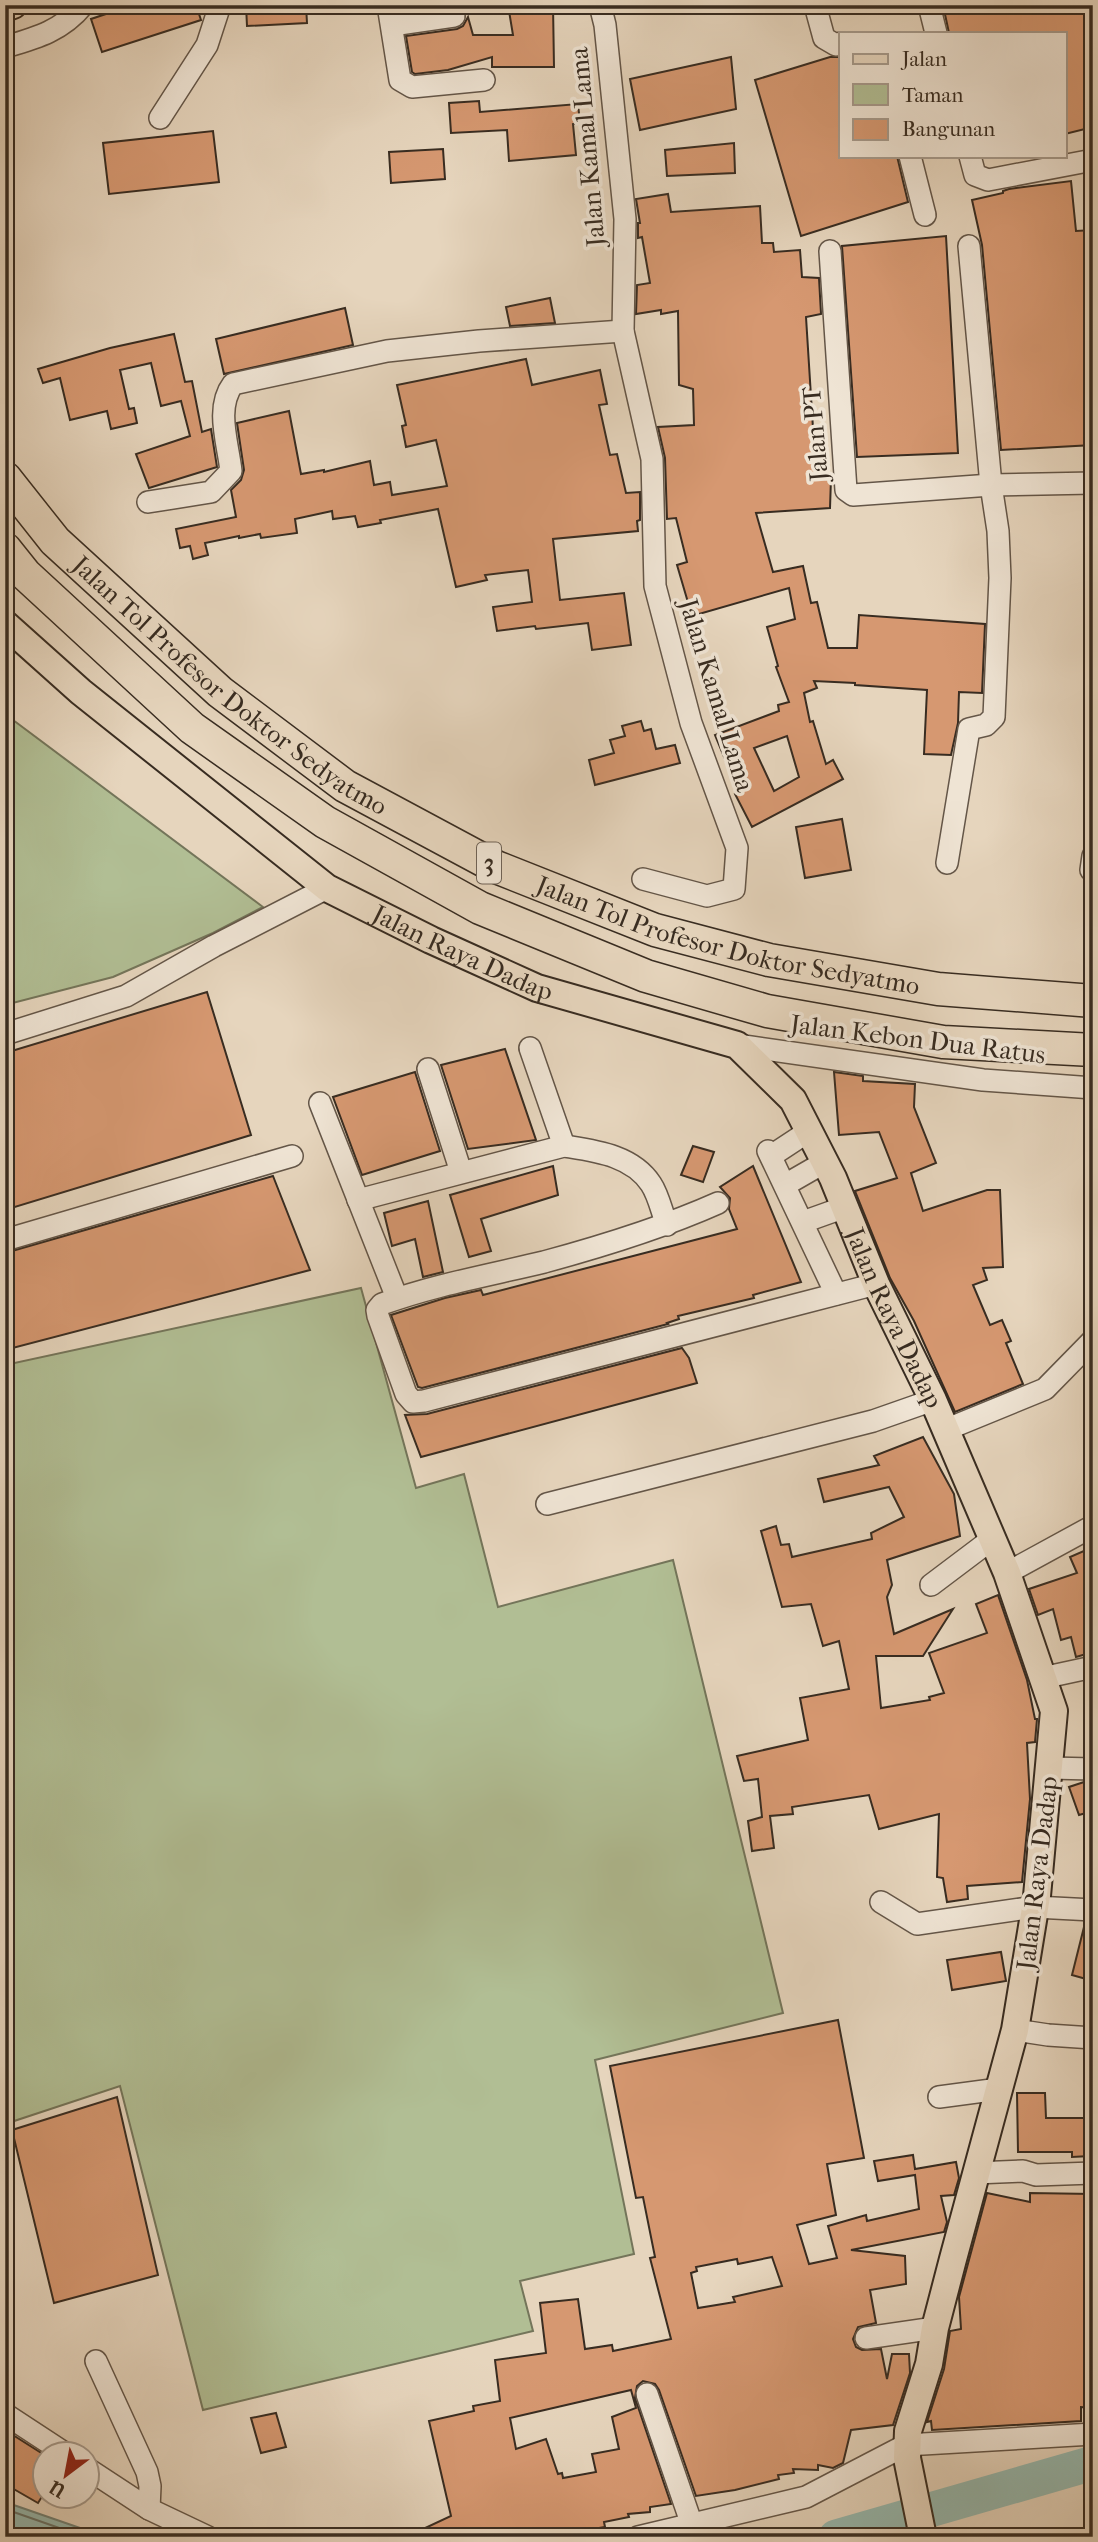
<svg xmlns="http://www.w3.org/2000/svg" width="1098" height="2542" font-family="'IM FELL French Canon',serif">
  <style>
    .green { fill: #b1be94; stroke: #74755a; stroke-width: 2 }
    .water { fill: #96b9af; stroke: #708176; stroke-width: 2 }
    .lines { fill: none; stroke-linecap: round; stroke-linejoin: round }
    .shore { stroke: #677268; stroke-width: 2 }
    .river { stroke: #96b9af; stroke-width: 35 }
    .building { fill: #d69871; stroke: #382c21; stroke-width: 2; fill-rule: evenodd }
    .minor-casing { stroke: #645648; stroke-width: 24 }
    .major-casing { stroke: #382c21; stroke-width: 30 }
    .highway-casing { stroke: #382c21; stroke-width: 35 }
    .minor { stroke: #efe4d4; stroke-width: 21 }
    .major { stroke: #e6d5bd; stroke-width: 26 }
    .highway { stroke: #e6d5bd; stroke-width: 32 }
    .labels { text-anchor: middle; stroke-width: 7; stroke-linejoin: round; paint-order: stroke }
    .shield { fill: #efe4d4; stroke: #6f6357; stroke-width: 2 }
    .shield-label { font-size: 24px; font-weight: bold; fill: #382c21 }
    .street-label { font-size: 26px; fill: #382c21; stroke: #efe4d4 }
  </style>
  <rect width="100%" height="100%" fill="#e6d5bd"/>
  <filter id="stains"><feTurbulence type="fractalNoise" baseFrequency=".00286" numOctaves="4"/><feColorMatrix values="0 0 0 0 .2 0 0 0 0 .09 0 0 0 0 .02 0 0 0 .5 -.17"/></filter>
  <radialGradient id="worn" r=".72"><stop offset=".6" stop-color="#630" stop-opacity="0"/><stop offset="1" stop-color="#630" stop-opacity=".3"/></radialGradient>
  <!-- green -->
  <g class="green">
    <path d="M5 714 263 907 213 933 113 977 5 1005Z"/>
    <path d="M361 1288 416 1488 464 1474 498 1607 673 1560 783 2013 595 2060 634 2254 520 2281 533 2331 203 2410 120 2086 5 2124V1365Z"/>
  </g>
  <!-- water -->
  <path class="water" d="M5 2502 106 2537H5Z"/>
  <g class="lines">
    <!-- shore -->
    <path class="shore" d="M5 2509 85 2537"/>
    <!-- river -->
    <path class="river" d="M836 2537 1093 2463"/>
  </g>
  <!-- building -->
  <g class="building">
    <path d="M133 5H196L201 20 102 52 91 19Z"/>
    <path d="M246 5H306L307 23 247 26Z"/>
    <path d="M508 5H553L554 67H492V57L448 70 415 74 412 72 406 36 457 29 463 26 468 17 473 35H513Z"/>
    <path d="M943 5H1071L1073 13 1093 6V127L1065 134V33H949Z"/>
    <path d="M731 57 736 109 640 130 630 79Z"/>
    <path d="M830 57H841V156H897L908 202 801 236 755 80Z"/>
    <path d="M479 101 480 112 578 104 580 123 573 124 576 155 509 161 507 130 451 133 449 103Z"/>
    <path d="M213 131 219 182 109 194 103 143Z"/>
    <path d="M734 143 735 173 667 176 665 150Z"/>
    <path d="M443 149 445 179 391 183 389 152Z"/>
    <path d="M1071 181 1076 231 1093 230V445L1001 450 982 245 972 200 1003 193V191L1009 189Z"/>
    <path d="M668 194 671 212 760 206 762 243H773L774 252 800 250 802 277 819 278 821 314 806 317 816 476 831 478 830 508 756 513 773 572 803 566 811 603 817 602 828 648H857L859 615 985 624 982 693 959 692 958 723 951 755 924 754 927 690 855 685V683L814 681 817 688 804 693 810 722 813 721 826 764 833 760 843 779 752 827 735 794 750 786 738 760 727 764 715 735 779 711 778 705 789 702 776 667 778 666 767 627 795 619 789 588 692 616 677 565 687 562 676 518 667 519 665 458 658 427 694 425 693 389 679 385 678 311 661 314V310L636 314 637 285 650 283 642 237 638 238V223H640L636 199ZM787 736 799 777 774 791 754 748Z"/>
    <path d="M946 236 958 453 857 457 842 246Z"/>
    <path d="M550 298 555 323 510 326 506 307Z"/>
    <path d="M345 308 353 345 224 374 216 339Z"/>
    <path d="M174 334 185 382 192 381 202 432 211 429 217 467 149 488 136 454 190 436 181 401 161 406 151 363 120 370 129 409 134 408 137 423 111 429 107 411 70 420 60 378 43 383 38 369 110 348Z"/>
    <path d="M526 359 532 385 600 370 607 404 599 405 610 455 617 454 626 493 640 492V520L637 521 638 531 553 539 560 600 624 593 631 645 592 650 588 623 536 629 535 626 497 631 493 607 532 602 528 570 485 575 487 580 456 587 438 509 380 520 381 523 358 527 355 516 333 519 332 511 295 519 297 533 261 538 260 534 239 538V536L205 543 208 555 193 559 190 546 180 548 176 529 236 517 231 490 241 480 244 470 237 423 289 411 301 474 324 470V472L370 461 374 485 390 482 392 495 447 486 436 440 406 447 402 426 406 425 397 385Z"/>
    <path d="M641 721 644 731 651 729 656 749 675 745 680 763 595 785 589 760 614 753 610 740 625 736 622 726Z"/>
    <path d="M842 819 851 870 805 878 796 827Z"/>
    <path d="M207 992 251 1135 5 1210V1053Z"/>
    <path d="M505 1049 536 1140 468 1149 441 1065Z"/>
    <path d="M415 1072 440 1151 362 1175 333 1097Z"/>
    <path d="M834 1072 863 1076V1081L915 1084 914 1107 936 1163 911 1173 923 1211 987 1190H1000L1003 1267 983 1268 987 1280 973 1285 990 1325 1002 1320 1011 1341 1006 1343 1023 1384 955 1412 914 1321 890 1278 855 1191 897 1178 879 1132 839 1135Z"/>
    <path d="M693 1146 714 1152 703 1182 681 1175Z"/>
    <path d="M553 1166 558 1195 481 1219 491 1251 469 1257 450 1195Z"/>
    <path d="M753 1166 801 1282 753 1295 754 1298 678 1316 679 1319 667 1323 668 1324 422 1388 418 1387 391 1315 445 1298 481 1290 483 1295 737 1229 729 1209 730 1198 720 1187Z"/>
    <path d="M273 1176 310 1270 5 1350V1253Z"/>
    <path d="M428 1201 443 1272 423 1277 415 1239 392 1246 384 1213Z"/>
    <path d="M682 1348 689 1358 697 1383 421 1457 405 1415 427 1414Z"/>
    <path d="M923 1437 954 1494 960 1536 887 1560 892 1585 887 1597 894 1634 953 1609 923 1656H876L881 1708 930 1700 929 1697 944 1693 929 1653 987 1633 976 1604 998 1595 1027 1680 1035 1719H1037L1035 1742 1027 1743 1030 1799 1022 1882 967 1886 968 1899 947 1902 943 1878 937 1877 939 1814 879 1829 869 1795 792 1807 793 1814 770 1816 774 1848 752 1851 748 1821 762 1817 758 1779 744 1781 737 1756 808 1740 800 1698 849 1689 839 1641 823 1646 811 1604 782 1607 761 1531 776 1526 781 1545 789 1544 792 1557 872 1539 871 1533 904 1517 889 1487 824 1502 818 1479 879 1465 874 1456Z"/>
    <path d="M1093 1547V1652L1076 1657 1071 1637 1061 1640 1053 1609 1038 1615 1029 1589 1077 1573 1070 1557Z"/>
    <path d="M1084 1782H1093V1811L1079 1815 1069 1787Z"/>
    <path d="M1085 1923H1093V1981L1072 1975Z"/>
    <path d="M1001 1952 1006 1981 952 1990 947 1960Z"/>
    <path d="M838 2020 864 2158 827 2164 836 2215 797 2225 809 2264 837 2258 828 2226 866 2215 867 2221 919 2209 915 2175 878 2181 874 2161 913 2155 915 2169 956 2162 959 2178 954 2195 941 2196 947 2222 944 2232 851 2250 905 2256 906 2284 870 2290 876 2323 858 2327 853 2339 856 2347 862 2350 881 2349 887 2379 892 2354H909L910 2373 893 2425 851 2430 843 2463 833 2468 818 2465V2470L793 2469 794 2473 778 2475 779 2479 735 2490 696 2496 659 2390 655 2384 643 2381 637 2386 635 2398 671 2504 650 2507V2512L628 2514 629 2517 604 2522 605 2527 574 2532 575 2537H406L451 2516 429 2421 474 2411 473 2406 500 2401 495 2360 546 2353 540 2303 578 2299 585 2349 612 2345 613 2351 671 2339 650 2258 655 2257 643 2197 636 2198 610 2066ZM772 2257 782 2286 733 2297 735 2302 698 2308 691 2273 697 2271 696 2267 737 2259 738 2264ZM631 2390 636 2408 612 2417 619 2449 592 2454 596 2472 563 2478 562 2473 558 2474 546 2439 516 2449 510 2418Z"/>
    <path d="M1017 2093H1045L1046 2118H1088L1090 2156 1072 2157V2152H1018Z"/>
    <path d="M117 2097 158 2275 54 2303 12 2130Z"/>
    <path d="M987 2193 1030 2202V2193L1093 2194V2408L1081 2407V2421L932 2430 931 2421 927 2422 944 2369 950 2331 961 2329 959 2297Z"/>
    <path d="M276 2413 286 2447 261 2453 251 2418Z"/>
    <path d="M5 2430 46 2456V2490L38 2503 5 2484Z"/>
  </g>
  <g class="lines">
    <!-- minor casing -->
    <g class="minor-casing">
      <g id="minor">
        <path d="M388 5 400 80 412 87 484 80"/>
        <path d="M600 5 605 25 625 219 623 331 652 459 655 586 691 723 737 848 734 889 707 896 643 879"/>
        <path d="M815 5 824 38 836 45 841 43"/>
        <path d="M929 5 936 33"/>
        <path d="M392 25 454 16"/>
        <path d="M5 47C36 38 62 31 83 5"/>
        <path d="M160 118 207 45 220 5"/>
        <path d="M910 156 925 215"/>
        <path d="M970 156 975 175 988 180 1093 160"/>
        <path d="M830 251 846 490 853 495 991 485 1093 483"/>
        <path d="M148 502 211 492 231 471C228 443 215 408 233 384L387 351 479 341 623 331"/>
        <path d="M947 863 969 729 986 725 994 717 1000 578 998 531 991 485 969 246"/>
        <path d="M1091 870 1093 856"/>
        <path d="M5 1034 126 996 214 946 327 888"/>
        <path d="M737 1045 983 1080 1093 1088"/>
        <path d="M530 1048 564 1146"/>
        <path d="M428 1069 461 1172"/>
        <path d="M320 1103 397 1298"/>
        <path d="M768 1151 836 1294"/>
        <path d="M771 1156 809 1131"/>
        <path d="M785 1185 825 1162"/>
        <path d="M358 1200 564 1146C595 1151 632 1155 651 1184 659 1196 662 1213 667 1225"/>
        <path d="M718 1203C662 1228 603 1246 544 1262 490 1275 434 1285 382 1304L377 1310 378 1316 406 1394 413 1402 424 1401 876 1284"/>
        <path d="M803 1222 845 1207"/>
        <path d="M5 1240 292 1156"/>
        <path d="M945 1430 1045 1389 1093 1340"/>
        <path d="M547 1504 873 1421 933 1400"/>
        <path d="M1007 1573 1093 1526"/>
        <path d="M931 1585 992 1539"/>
        <path d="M1042 1678 1093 1667"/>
        <path d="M1050 1768 1093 1769"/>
        <path d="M881 1902 917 1924 1035 1907 1093 1910"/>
        <path d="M1015 2030 1048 2035 1093 2038"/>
        <path d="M939 2097 999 2089"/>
        <path d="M975 2173 1023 2171 1036 2175 1093 2173"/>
        <path d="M866 2338 935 2328"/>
        <path d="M96 2361 147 2472 150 2486 149 2509"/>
        <path d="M647 2394 692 2525"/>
        <path d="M5 2414 66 2454"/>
        <path d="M88 2469 149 2509 208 2537"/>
        <path d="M638 2537 806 2497 906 2445 1093 2434"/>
      </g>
    </g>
    <!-- major casing -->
    <g class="major-casing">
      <g id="major">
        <path d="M5 8 13 5"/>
        <path id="s1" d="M5 624 81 692 327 888 431 940 537 988 737 1045 793 1100 833 1178 876 1284 933 1400 1007 1573 1054 1711 1037 1896 1015 2030 953 2259 935 2328 929 2364 908 2431 907 2458 923 2537"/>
      </g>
    </g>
    <!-- highway casing -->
    <g class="highway-casing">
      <g id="highway">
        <path id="s2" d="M5 478 55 541 220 692 345 786 496 867 655 930 769 960 938 989 1093 1001"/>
        <path d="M5 549 25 574 192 728 325 822 480 908 646 976 767 1011 943 1042 1093 1050"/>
      </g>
    </g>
    <!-- minor -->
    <use href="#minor" class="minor"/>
    <!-- major -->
    <use href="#major" class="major"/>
    <!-- highway -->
    <use href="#highway" class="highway"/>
  </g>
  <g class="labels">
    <!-- shield labels -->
    <rect class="shield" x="477" y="842.5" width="24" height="41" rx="5"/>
    <g class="shield-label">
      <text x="489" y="871">3</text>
    </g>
    <!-- street labels -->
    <g class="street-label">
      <text transform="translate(587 147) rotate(-95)" y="9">Jalan Kamal Lama</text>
      <text transform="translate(815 434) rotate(-95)" y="9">Jalan PT</text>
      <text dy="9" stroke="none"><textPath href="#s2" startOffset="308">Jalan Tol Profesor Doktor Sedyatmo</textPath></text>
      <text transform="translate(717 695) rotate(73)" y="9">Jalan Kamal Lama</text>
      <text dy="9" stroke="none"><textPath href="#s2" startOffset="875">Jalan Tol Profesor Doktor Sedyatmo</textPath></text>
      <text dy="9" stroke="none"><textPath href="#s1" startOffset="567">Jalan Raya Dadap</textPath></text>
      <text transform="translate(918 1039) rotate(7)" y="9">Jalan Kebon Dua Ratus</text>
      <text dy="9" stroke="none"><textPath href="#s1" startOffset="1176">Jalan Raya Dadap</textPath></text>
      <text transform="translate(1037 1873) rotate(-83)" y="9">Jalan Raya Dadap</text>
    </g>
  </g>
  <!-- margin -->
  <rect width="1098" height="2542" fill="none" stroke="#e6d5bd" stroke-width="28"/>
  <rect x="7" y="7" width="1084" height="2528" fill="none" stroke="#382c21" stroke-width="3.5"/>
  <rect x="14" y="14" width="1070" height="2514" fill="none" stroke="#382c21" stroke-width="2"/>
  <!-- legend -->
  <rect x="839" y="32" width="228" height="126" fill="#efe4d4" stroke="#a69a8c" stroke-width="2"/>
  <rect x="853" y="54" width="35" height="10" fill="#e6d5bd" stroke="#a69a8c" stroke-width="2"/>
  <text x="902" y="66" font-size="21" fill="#382c21">Jalan</text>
  <rect x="853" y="84" width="35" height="21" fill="#b1be94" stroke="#a69a8c" stroke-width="2"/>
  <text x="902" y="102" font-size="21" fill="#382c21">Taman</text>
  <rect x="853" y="119" width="35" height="21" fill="#d69871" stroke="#a69a8c" stroke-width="2"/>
  <text x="902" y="136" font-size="21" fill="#382c21">Bangunan</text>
  <!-- north arrow -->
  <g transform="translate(66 2475) rotate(212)"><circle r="33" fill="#efe4d4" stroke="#a69a8c" stroke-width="2"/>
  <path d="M0-5L12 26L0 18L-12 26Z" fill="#8f2418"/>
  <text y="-10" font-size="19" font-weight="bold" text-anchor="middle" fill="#382c21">U</text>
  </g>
  <rect width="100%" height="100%" filter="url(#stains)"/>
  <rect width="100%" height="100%" fill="url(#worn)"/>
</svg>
